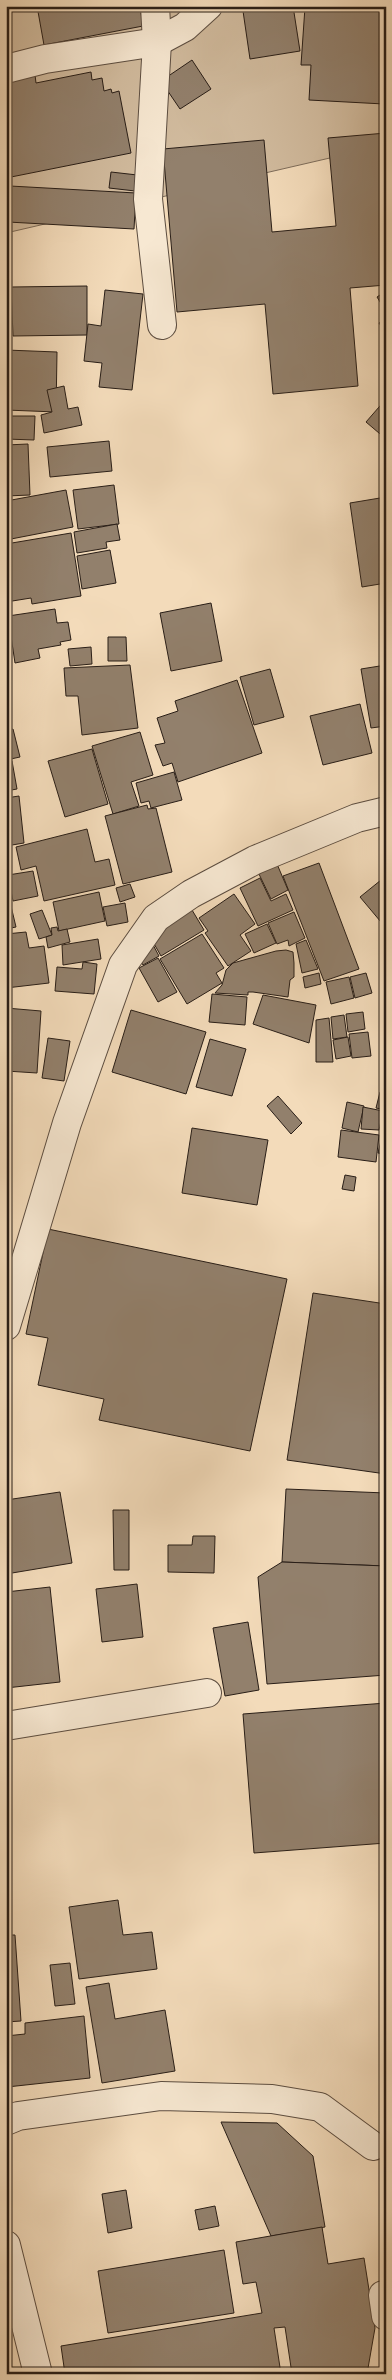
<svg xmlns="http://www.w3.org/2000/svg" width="392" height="2380" font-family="'IM FELL French Canon',serif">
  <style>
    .green { fill: #d1bb9e; stroke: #7d6c5a }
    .building { fill: #92806c; stroke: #291e17 }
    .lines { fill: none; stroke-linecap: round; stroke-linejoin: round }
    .minor-casing { stroke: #5c4d40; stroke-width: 30 }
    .minor { stroke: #f7e8d2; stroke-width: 28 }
  </style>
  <rect width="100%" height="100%" fill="#f3dbba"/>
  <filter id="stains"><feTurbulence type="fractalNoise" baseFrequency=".004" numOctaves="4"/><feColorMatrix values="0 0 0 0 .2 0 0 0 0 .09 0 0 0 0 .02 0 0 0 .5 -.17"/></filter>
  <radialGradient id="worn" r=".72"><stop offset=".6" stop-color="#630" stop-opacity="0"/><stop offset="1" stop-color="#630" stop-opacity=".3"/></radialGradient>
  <!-- green -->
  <path class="green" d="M6 6H386V145L6 233Z"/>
  <!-- building -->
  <g class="building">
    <path d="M37 6H140L143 26 44 45Z"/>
    <path d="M276 6H293L300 51 250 59 243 11Z"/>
    <path d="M305 7 386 12 384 104 309 100 311 65H301Z"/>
    <path d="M192 60 211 89 180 109 161 81Z"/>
    <path d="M91 72 92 80 102 78 104 91 111 89 112 93 119 91 131 153 6 178V80L35 75 36 83Z"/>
    <path d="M386 133V285L350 288 358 386 273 394 265 304 177 312 163 149 264 140 272 232 336 226 328 138Z"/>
    <path d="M111 172 146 176 144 192 109 188Z"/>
    <path d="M10 186 136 193 134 229 8 222Z"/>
    <path d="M87 286V335L13 336 11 287Z"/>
    <path d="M105 290 143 294 132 390 99 387 102 363 84 361 88 324 101 326Z"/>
    <path d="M386 291V309L385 310 377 297Z"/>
    <path d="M386 318V333L379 323Z"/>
    <path d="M6 350 57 352 56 412 6 410Z"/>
    <path d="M64 386 68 409 78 407 82 425 44 433 41 415 52 412 47 390Z"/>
    <path d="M386 399V439L366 422Z"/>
    <path d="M6 416H35L34 440 6 439Z"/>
    <path d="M109 441 112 471 50 477 47 447Z"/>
    <path d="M28 444 30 495 6 496V445Z"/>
    <path d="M114 485 119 524 78 529 73 490Z"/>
    <path d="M66 490 73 527 11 539 6 501Z"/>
    <path d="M386 497V583L362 587 350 503Z"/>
    <path d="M117 524 120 540 106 542 107 548 77 553 74 532Z"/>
    <path d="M71 533 81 596 32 604 31 598 6 602V544Z"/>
    <path d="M110 550 116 583 82 589 77 556Z"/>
    <path d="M211 603 222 661 171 671 160 613Z"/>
    <path d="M55 609 57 623 68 622 71 640 60 642 61 645 38 649 40 658 15 663 8 616Z"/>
    <path d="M108 637H126L127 661H108Z"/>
    <path d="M91 647 92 664 70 666 68 649Z"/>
    <path d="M130 665 138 728 82 735 78 696H66L64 668Z"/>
    <path d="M386 665V726L371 728 361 669Z"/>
    <path d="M270 669 284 717 254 725 240 677Z"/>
    <path d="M237 680 262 753 178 782 172 763 163 766 155 745 165 743 157 718 178 711 175 701Z"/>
    <path d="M360 704 372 753 323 765 310 716Z"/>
    <path d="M13 729 20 757 6 760V731Z"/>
    <path d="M140 732 153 775 131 782 139 806 113 814 92 746Z"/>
    <path d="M92 749 108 804 65 817 48 761Z"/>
    <path d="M12 761 17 789 6 791V762Z"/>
    <path d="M174 772 182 800 151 808 149 801 141 803 136 783Z"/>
    <path d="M19 796 24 843 6 846V798Z"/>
    <path d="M147 805 148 809 156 808 172 872 123 884 105 816Z"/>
    <path d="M87 829 95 862 109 859 115 885 44 901 36 866 21 870 16 847Z"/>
    <path d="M319 863 359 969 324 981 283 876Z"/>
    <path d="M277 864 288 890 271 899 258 872Z"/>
    <path d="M33 871 38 896 13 901 8 875Z"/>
    <path d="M386 876V928L360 897Z"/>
    <path d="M260 878 271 901 286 894 293 910 258 926 240 888Z"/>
    <path d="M130 884 135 897 120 902 116 888Z"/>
    <path d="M99 892 105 921 59 931 53 902Z"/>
    <path d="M234 894 255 924 240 935 251 951 228 966 205 933 208 931 199 918Z"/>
    <path d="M125 903 128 922 107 926 103 907Z"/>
    <path d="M11 906 16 927 6 929V907Z"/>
    <path d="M42 910 52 935 39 939 30 914Z"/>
    <path d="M192 910 204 930 161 956 149 935Z"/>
    <path d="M294 912 305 938 289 946 288 940 277 944 268 923Z"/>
    <path d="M267 924 276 943 254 953 245 934Z"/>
    <path d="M57 927 58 931 67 929 70 942 48 948 46 937 52 935 51 928Z"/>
    <path d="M26 932 29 948 44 946 49 983 6 988V934Z"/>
    <path d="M202 934 224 968 216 973 222 983 187 1004 160 959Z"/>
    <path d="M98 939 101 959 63 965 62 945Z"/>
    <path d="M306 940 318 969 302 973 296 944Z"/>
    <path d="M151 941 159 956 143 965 134 951Z"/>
    <path d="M286 950 293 952 294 963V977L290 980 288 997 253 992H248V995L215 993 222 985 226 970 233 963 276 951Z"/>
    <path d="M158 958 177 992 158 1002 139 968Z"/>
    <path d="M83 962 97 964 94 994 55 991 57 967 82 969Z"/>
    <path d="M319 973 321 984 305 988 303 977Z"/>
    <path d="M366 973 372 993 355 998 350 977Z"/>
    <path d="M349 977 354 998 331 1004 326 982Z"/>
    <path d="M212 994 247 997 245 1025 209 1022Z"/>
    <path d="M263 995 316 1005 309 1043 253 1024Z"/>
    <path d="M6 1008 41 1011 37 1073 6 1071Z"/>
    <path d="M131 1010 206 1032 186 1094 112 1072Z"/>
    <path d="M363 1012 365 1029 348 1032 346 1014Z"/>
    <path d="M344 1015 347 1037 333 1039 331 1017Z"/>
    <path d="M329 1018 333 1062H316V1020Z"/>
    <path d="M368 1032 371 1056 352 1058 349 1034Z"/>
    <path d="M348 1037 351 1056 336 1059 333 1040Z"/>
    <path d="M48 1038 70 1041 64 1081 42 1078Z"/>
    <path d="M210 1039 246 1049 232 1096 196 1087Z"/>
    <path d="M380 1092 386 1094V1107H382L381 1109 376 1108Z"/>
    <path d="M278 1096 302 1123 291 1134 267 1106Z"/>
    <path d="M347 1102 364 1106 358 1132 342 1128Z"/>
    <path d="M363 1107 383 1111 379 1130 361 1129Z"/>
    <path d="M386 1120V1154L378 1153Z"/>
    <path d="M192 1128 268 1140 257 1205 182 1193Z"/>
    <path d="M341 1130 379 1135 376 1162 338 1157Z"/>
    <path d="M345 1175 356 1177 354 1191 342 1189Z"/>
    <path d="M48 1229 287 1279 250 1451 99 1420 104 1399 38 1385 48 1338 26 1334Z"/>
    <path d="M313 1293 386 1304V1474L287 1460Z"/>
    <path d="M286 1489 386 1493V1566L282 1562Z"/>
    <path d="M60 1492 72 1563 6 1574V1500Z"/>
    <path d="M113 1510H129V1570H114Z"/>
    <path d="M193 1536H215L214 1573 168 1572V1545H192Z"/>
    <path d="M282 1562 386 1566V1675L267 1684 258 1577Z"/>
    <path d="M137 1584 143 1637 102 1642 96 1589Z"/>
    <path d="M50 1587 60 1682 6 1688V1592Z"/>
    <path d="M248 1622 259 1690 225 1696 213 1628Z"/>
    <path d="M386 1703V1843L254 1853 243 1714Z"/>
    <path d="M118 1900 123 1935 152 1932 157 1969 79 1979 69 1907Z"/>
    <path d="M6 1935H15L21 2021 6 2022Z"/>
    <path d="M70 1963 75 2004 55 2006 50 1965Z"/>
    <path d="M109 1983 115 2019 165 2010 175 2071 102 2083 86 1987Z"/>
    <path d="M84 2016 90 2078 7 2087 6 2036 25 2034V2023Z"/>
    <path d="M221 2122 277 2123 313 2156 325 2227 271 2236Z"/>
    <path d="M126 2190 132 2228 108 2233 102 2194Z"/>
    <path d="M215 2206 219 2226 199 2230 195 2210Z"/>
    <path d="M322 2227 328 2264 364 2258 375 2328 367 2374H292L285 2327 274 2328 281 2374H65L61 2346 262 2313 256 2282 243 2284 236 2242Z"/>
    <path d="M224 2250 234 2313 108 2333 98 2271Z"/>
  </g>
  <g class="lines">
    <!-- minor casing -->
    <g class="minor-casing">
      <g id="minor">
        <path d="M155 6 157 42 148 199 162 325"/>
        <path d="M6 69 45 59 157 42 185 27 208 6"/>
        <path d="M6 1326 67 1123 123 965 156 918 191 894 255 860 357 818 386 811"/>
        <path d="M6 1726 207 1693"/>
        <path d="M6 2121 18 2116 161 2096 272 2099 320 2107 373 2146"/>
        <path d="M6 2245 38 2374"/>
        <path d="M383 2295 386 2316"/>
      </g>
    </g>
    <!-- minor -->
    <use href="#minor" class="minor"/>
  </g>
  <!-- margin -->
  <rect width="392" height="2380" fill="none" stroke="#f3dbba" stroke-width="25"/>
  <rect x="8" y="8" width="377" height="2365" fill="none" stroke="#291e17" stroke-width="2.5"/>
  <rect x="12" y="12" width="367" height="2355" fill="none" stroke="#291e17"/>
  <rect width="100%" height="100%" filter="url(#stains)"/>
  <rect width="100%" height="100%" fill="url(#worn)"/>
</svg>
